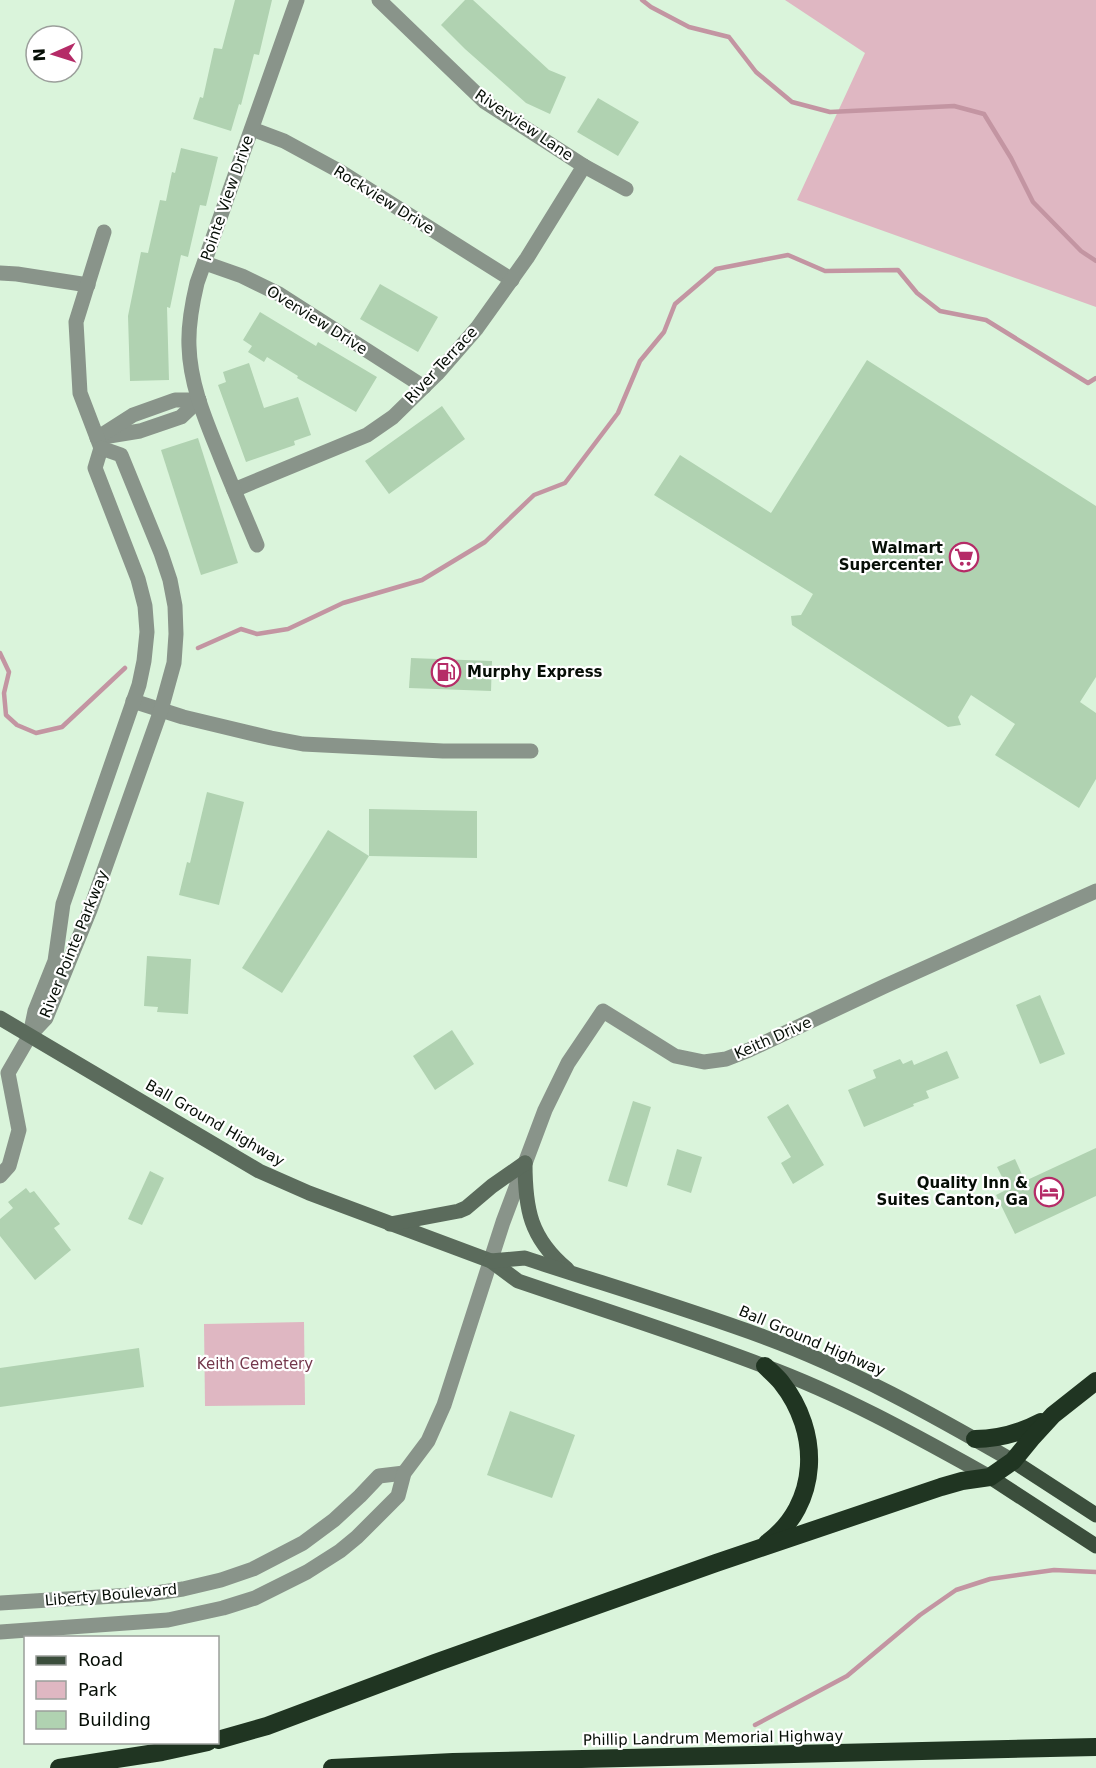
<svg xmlns="http://www.w3.org/2000/svg" width="1096" height="1768" font-family="'DejaVu Sans',sans-serif">
  <style>
    .green { fill: #dfb7c2 }
    .lines { fill: none; stroke-linecap: round; stroke-linejoin: round }
    .stream { stroke: #c395a2; stroke-width: 4.5 }
    .building { fill: #b0d2b1 }
    .minor { stroke: #89948a; stroke-width: 15 }
    .secondary { stroke: #5b6b5c; stroke-width: 15 }
    .primary { stroke: #3b4e3c; stroke-width: 15 }
    .motorway { stroke: #203522; stroke-width: 18 }
    .labels { text-anchor: middle; stroke-width: 4.5; stroke-linejoin: round; paint-order: stroke }
    .street-label { font-size: 15px; fill: #060e06; stroke: #fff }
    .poi-label { font-size: 15px; font-weight: bold; fill: #060e06; stroke: #fff; text-anchor: end }
    .park-label { font-size: 15px; fill: #74384c; stroke: #fff }
  </style>
  <rect width="100%" height="100%" fill="#daf4db"/>
  <!-- green -->
  <g class="green">
    <path d="M785 0H1096V307L797 200 865 53Z"/>
    <path d="M304 1322 305 1405 205 1406 204 1324Z"/>
  </g>
  <g class="lines">
    <!-- stream -->
    <g class="stream">
      <path d="M642 0 651 7 689 27 729 37 756 72 792 102 830 112 954 106 984 114 1011 158 1033 202 1081 251 1096 261"/>
      <path d="M198 648 241 629 257 634 288 629 343 603 422 580 485 542 534 495 565 483 618 413 640 361 664 332 675 304 716 269 788 255 825 271 898 270 917 293 940 311 986 320 1088 383 1096 378"/>
      <path d="M0 653 9 672 4 693 6 715 17 725 36 733 62 727 125 668"/>
      <path d="M755 1725 847 1676 920 1615 956 1590 990 1579 1054 1570 1096 1572"/>
    </g>
  </g>
  <!-- building -->
  <g class="building">
    <path d="M235 0H272L259 55 254 54 241 105 239 104 231 131 193 119 200 97 203 98 214 48 222 49Z"/>
    <path d="M465 0H473L549 70 566 77 550 114 526 103 465 49 441 25Z"/>
    <path d="M598 98 639 122 618 156 577 132Z"/>
    <path d="M181 148 218 157 206 206 200 205 188 257 181 255 170 308 167 307 169 380 130 381 128 316 141 252 148 253 160 200 166 201 172 172 175 173Z"/>
    <path d="M380 284 438 317 418 352 360 319Z"/>
    <path d="M260 312 316 346 318 342 377 377 356 412 297 378 298 376 267 357 264 362 248 352 252 346 243 340Z"/>
    <path d="M867 360 1096 506V677L1080 702 1096 713V779L1079 808 995 755 1015 724 971 695 958 717 961 725 948 727 792 625 791 616 801 615 813 594 654 495 680 455 771 513Z"/>
    <path d="M249 363 264 408 298 397 311 435 294 441 295 445 246 462 218 385 226 382 223 372Z"/>
    <path d="M442 406 465 439 389 494 365 461Z"/>
    <path d="M198 438 238 563 201 575 161 450Z"/>
    <path d="M411 658 492 661 491 691 409 688Z"/>
    <path d="M207 792 244 802 219 905 179 895 187 862 190 863Z"/>
    <path d="M369 809 477 811V858L369 856Z"/>
    <path d="M328 830 369 856 282 993 242 968Z"/>
    <path d="M147 956 191 959 188 1014 157 1012 158 1007 144 1006Z"/>
    <path d="M1040 995 1065 1054 1040 1064 1016 1005Z"/>
    <path d="M452 1030 474 1064 435 1090 413 1056Z"/>
    <path d="M947 1051 959 1078 926 1091 929 1098 913 1104 914 1106 864 1127 848 1090 876 1078 873 1070 900 1059 903 1064 912 1060 914 1065Z"/>
    <path d="M633 1101 651 1107 627 1187 608 1181Z"/>
    <path d="M788 1104 824 1165 793 1184 781 1163 791 1157 767 1117Z"/>
    <path d="M1096 1148V1196L1015 1234 996 1195 1008 1189 997 1167 1015 1159 1025 1181Z"/>
    <path d="M677 1149 702 1157 691 1193 667 1185Z"/>
    <path d="M150 1171 164 1178 142 1225 128 1219Z"/>
    <path d="M26 1188 30 1193 34 1191 60 1224 54 1228 71 1250 35 1280 0 1236V1219L13 1208 8 1202Z"/>
    <path d="M139 1348 144 1387 0 1407V1368Z"/>
    <path d="M510 1411 575 1435 552 1498 487 1475Z"/>
  </g>
  <g class="lines">
    <!-- minor -->
    <g class="minor">
      <path d="M379 0 485 102 584 166 626 189"/>
      <path d="M252 129 284 141 341 172 512 280"/>
      <path d="M205 263 242 276 279 294 424 387"/>
      <path d="M0 273 17 274 88 285"/>
      <path d="M103 437 140 431 181 417 199 400"/>
      <path d="M97 438 133 415 175 400H199"/>
      <path d="M234 490 367 435 393 417 437 374 477 328 527 258 584 166"/>
      <path d="M257 545C245 516 232 486 220 456 206 421 190 385 189 346 188 324 192 304 197 283L297 0"/>
      <path d="M133 701 183 717 271 738 303 744 443 751H531"/>
      <path d="M30 1035 35 1011 55 961 63 904 139 685 144 661 147 632 145 606 138 579 95 468 101 448 80 393 76 322 104 232"/>
      <path d="M0 1176 9 1166 19 1130 8 1073 30 1035 46 1018 90 910 161 710 174 663 176 634 175 606 170 580 161 553 121 455 101 448"/>
      <path d="M0 1603 149 1594 183 1589 221 1580 253 1569 303 1543 334 1520 360 1496 379 1476 404 1473"/>
      <path d="M0 1632 168 1620 223 1608 255 1598 307 1572 340 1551 357 1537 398 1496 404 1473 428 1441 444 1405 503 1222 545 1110 568 1063 603 1011 675 1056 704 1062 726 1059 749 1050 885 986 1096 891"/>
    </g>
    <!-- secondary -->
    <g class="secondary">
      <path d="M0 1018 259 1171 309 1193 491 1261 518 1281C600 1309 683 1335 764 1366 843 1395 916 1436 990 1477"/>
      <path d="M525 1163C525 1209 530 1238 567 1269"/>
      <path d="M390 1224 459 1211 466 1208 492 1186 525 1163"/>
      <path d="M491 1261 525 1258C604 1284 685 1308 764 1337 851 1369 933 1415 1013 1461"/>
    </g>
    <!-- primary -->
    <g class="primary">
      <path d="M1013 1461 1096 1515"/>
      <path d="M990 1477 1096 1546"/>
    </g>
    <!-- motorway -->
    <g class="motorway">
      <path d="M765 1366C770 1371 776 1376 781 1382 821 1432 820 1504 767 1543"/>
      <path d="M975 1439C1000 1439 1020 1433 1041 1422"/>
      <path d="M218 1740 267 1726 435 1663 716 1563 941 1487 962 1481 990 1477 1013 1461 1031 1439 1053 1415 1096 1381"/>
      <path d="M59 1768 162 1752 208 1742"/>
      <path d="M332 1768 453 1762 1096 1747"/>
    </g>
  </g>
  <!-- icons -->
  <defs>
    <g id="supermarket-ring" transform="scale(1.5)"><circle r="9.5" fill="#fff" stroke="#b52b67" stroke-width="1.5"/><path d="M-6-5.5h2.5l.6 2H6L4.5 2H-2.5L-4.4-4H-6ZM-1.5 3.2a1.3 1.3 0 1 0 .1 0ZM3 3.2a1.3 1.3 0 1 0 .1 0Z" fill="#b52b67"/></g>
    <g id="fuel-ring" transform="scale(1.5)"><circle r="9.5" fill="#fff" stroke="#b52b67" stroke-width="1.5"/><path d="M-5.5-6h7V0h2V4h1.3V-2.5L3-4.5l.8-.8L6-3V5H2.5V1h-1V6h-7ZM-4.2-4.7v3.2H.2V-4.7Z" fill="#b52b67"/></g>
    <g id="hotel-ring" transform="scale(1.5)"><circle r="9.5" fill="#fff" stroke="#b52b67" stroke-width="1.5"/><path d="M-6-4.5h1.5V1H6V5H4.5V3h-9V5H-6ZM-4 0a1.8 1.8 0 1 1 3.6 0ZM.5 0V-2.5h3Q6-2.5 6 0Z" fill="#b52b67"/></g>
  </defs>
  <g fill-rule="evenodd">
    <use href="#supermarket-ring" x="964" y="557"/>
    <use href="#fuel-ring" x="446" y="672"/>
    <use href="#hotel-ring" x="1049" y="1192"/>
  </g>
  <g class="labels">
    <!-- street labels -->
    <g class="street-label">
      <text transform="translate(524 125) rotate(34)" y="5">Riverview Lane</text>
      <text transform="translate(227 198) rotate(-71)" y="5">Pointe View Drive</text>
      <text transform="translate(384 200) rotate(32)" y="5">Rockview Drive</text>
      <text transform="translate(317 320) rotate(32)" y="5">Overview Drive</text>
      <text transform="translate(441 365) rotate(-47)" y="5">River Terrace</text>
      <text transform="translate(74 944) rotate(-68)" y="5">River Pointe Parkway</text>
      <text transform="translate(773 1038) rotate(-24)" y="5">Keith Drive</text>
      <text transform="translate(215 1123) rotate(30)" y="5">Ball Ground Highway</text>
      <text transform="translate(812 1341) rotate(23)" y="5">Ball Ground Highway</text>
      <text transform="translate(111 1595) rotate(-5)" y="5">Liberty Boulevard</text>
      <text transform="translate(713 1738) rotate(-1)" y="5">Phillip Landrum Memorial Highway</text>
    </g>
    <!-- poi labels -->
    <g class="poi-label">
      <text x="943" y="553">Walmart<tspan x="943" dy="17">Supercenter</tspan></text>
      <text x="467" y="677" text-anchor="start">Murphy Express</text>
      <text x="1028" y="1188">Quality Inn &amp;<tspan x="1028" dy="17">Suites Canton, Ga</tspan></text>
    </g>
    <!-- park labels -->
    <g class="park-label">
      <text x="255" y="1369">Keith Cemetery</text>
    </g>
  </g>
  <!-- legend -->
  <rect x="24" y="1636" width="195" height="108" fill="#ffffff" stroke="#9b9f9b" stroke-width="1.5"/>
  <rect x="36" y="1656" width="30" height="9" fill="#3b4e3c" stroke="#9b9f9b" stroke-width="1.5"/>
  <text x="78" y="1666" font-size="18" fill="#060e06">Road</text>
  <rect x="36" y="1681" width="30" height="18" fill="#dfb7c2" stroke="#9b9f9b" stroke-width="1.5"/>
  <text x="78" y="1696" font-size="18" fill="#060e06">Park</text>
  <rect x="36" y="1711" width="30" height="18" fill="#b0d2b1" stroke="#9b9f9b" stroke-width="1.5"/>
  <text x="78" y="1726" font-size="18" fill="#060e06">Building</text>
  <!-- north arrow -->
  <g transform="translate(54 54) rotate(267)"><circle r="28" fill="#ffffff" stroke="#9b9f9b" stroke-width="1.5"/>
  <path d="M0-4.5L10 22L0 15L-10 22Z" fill="#b52b67"/>
  <text y="-9" font-size="16" font-weight="bold" text-anchor="middle" fill="#060e06">N</text>
  </g>
</svg>
